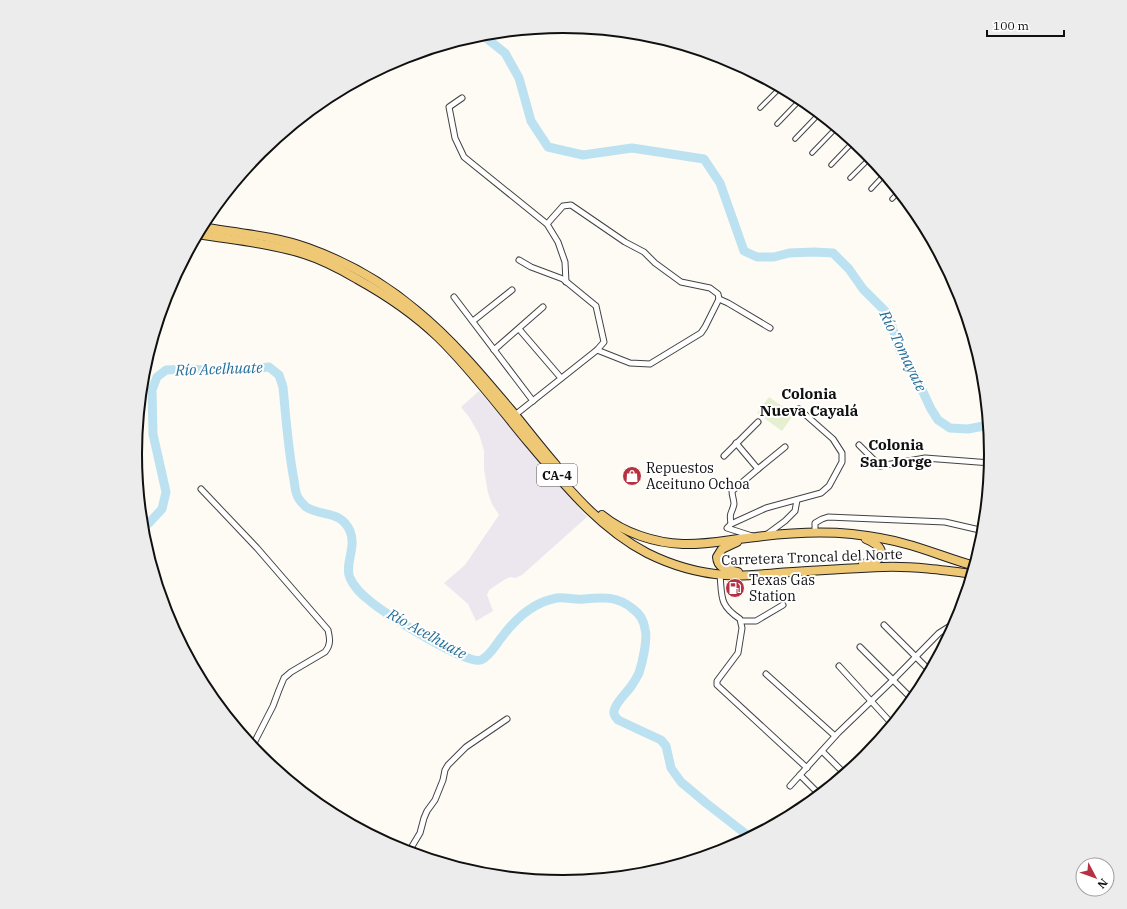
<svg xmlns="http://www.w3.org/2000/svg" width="1127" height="909" font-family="'IBM Plex Serif',serif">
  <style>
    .industrial { fill: #ece6ee }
    .pitch { fill: #e6efd0 }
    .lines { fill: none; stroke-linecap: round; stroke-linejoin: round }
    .river { stroke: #bce2f2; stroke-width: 9 }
    .pedestrian-casing { stroke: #434343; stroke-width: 5.5 }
    .minor-casing { stroke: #434343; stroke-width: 7 }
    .primary-casing { stroke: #212121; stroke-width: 10 }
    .pedestrian { stroke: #fff; stroke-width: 3.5 }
    .minor { stroke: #fff; stroke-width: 5 }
    .primary { stroke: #eec875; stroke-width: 8 }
    .labels { text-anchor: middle; stroke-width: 4; stroke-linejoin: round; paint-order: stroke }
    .shield { fill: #fff; stroke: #585858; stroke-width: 1 }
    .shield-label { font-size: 13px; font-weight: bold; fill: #101010 }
    .poi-label { font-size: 14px; fill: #101010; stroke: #fff; text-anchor: start }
    .street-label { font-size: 14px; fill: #101010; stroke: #fff }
    .water-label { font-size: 15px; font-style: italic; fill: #226e99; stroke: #fff }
    .neighbourhood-label { font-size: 15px; font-weight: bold; fill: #101010; stroke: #fff }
    .rim { fill: none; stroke: #101010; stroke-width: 2 }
  </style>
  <rect width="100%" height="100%" fill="#fefbf4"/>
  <!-- industrial -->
  <path class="industrial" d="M479 391 587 517 522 575 515 578 510 577 504 580 489 590 487 595 493 611 476 621 468 604 444 583 465 565 499 515 492 504 488 493 484 469V451L479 434 469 417 461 407Z"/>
  <!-- pitch -->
  <path class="pitch" d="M769 397 794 414 782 431 757 413Z"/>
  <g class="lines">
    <!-- river -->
    <g class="river">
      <path d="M476 35 485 37 505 53 519 78 531 121 548 147 583 155 632 148 704 159 720 183 744 251 757 257H774L789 253 814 252 833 253 849 269 863 289 888 314 900 351 916 377 931 409 938 420 950 428 968 429 989 425"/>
      <path d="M142 526 149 523 162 509 166 492 153 434 152 390 157 377 166 370 188 369 228 371 269 367 279 375 283 387C286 418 288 449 294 480 295 486 295 494 299 499 301 502 304 505 306 507 322 517 341 510 350 531 357 547 344 565 350 578 354 587 362 595 370 601 383 613 468 666 481 660 490 656 496 644 502 637 516 618 533 602 557 598 566 597 575 600 584 599 603 597 618 596 633 609 640 614 644 621 645 629 648 639 642 664 639 673 637 677 634 682 632 685 627 693 616 701 614 711 613 715 616 717 618 720L661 740 666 746 671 768 681 782 706 803 751 838"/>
    </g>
    <!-- pedestrian casing -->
    <g class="pedestrian-casing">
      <g id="pedestrian">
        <path d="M760 108 781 87"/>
        <path d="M777 124 802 98"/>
        <path d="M795 139 820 113"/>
        <path d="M812 153 837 127"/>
        <path d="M831 165 854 141"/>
        <path d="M850 178 871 157"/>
        <path d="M871 189 885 174"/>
        <path d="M892 199 899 192"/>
      </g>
    </g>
    <!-- minor casing -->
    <g class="minor-casing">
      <g id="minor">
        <path d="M462 98 449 107 455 138 464 157 547 224 558 242 565 262 566 282"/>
        <path d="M547 224 563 206 571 205 625 242 644 252 655 263 681 282 710 288 718 294 719 299 705 327 701 333 650 364 630 363 597 350"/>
        <path d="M454 297 533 401"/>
        <path d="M719 299 728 303 770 328"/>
        <path d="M473 321 512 290"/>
        <path d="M519 329 561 378"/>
        <path d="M494 350 543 307"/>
        <path d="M515 415 597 350 604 342 596 306 563 279 531 267 519 260"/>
        <path d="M736 443 758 469"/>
        <path d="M859 445 880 466 925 458 991 463"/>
        <path d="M724 456 758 422"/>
        <path d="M201 489 257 548 328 630C330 639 331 645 325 652L291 672 284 678 279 690 273 706 252 747"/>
        <path d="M731 524C729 511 732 514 734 504 734 500 732 496 732 491L758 469 785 447"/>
        <path d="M815 533V523L822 519 828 517 945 522 984 531"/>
        <path d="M766 535 785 521 795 511 797 500"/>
        <path d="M752 536 727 528 731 524 766 508 821 493 829 486 842 462V453L833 439 799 409"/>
        <path d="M720 574C722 597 719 605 740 619L742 628 738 653 717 681V685L807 768"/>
        <path d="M741 621H756L783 605"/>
        <path d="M884 625 931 672"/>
        <path d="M860 647 913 700"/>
        <path d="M839 666 893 725"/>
        <path d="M766 674 835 736"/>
        <path d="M822 751 846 775"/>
        <path d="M800 775 820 795"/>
        <path d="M790 786 838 733 893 680 939 633 958 621"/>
        <path d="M408 853 420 833 424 818 427 811 435 800 443 780 445 770 448 765 466 747 507 719"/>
      </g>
    </g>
    <!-- primary casing -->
    <g class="primary-casing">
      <g id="primary">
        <path d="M201 227C237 233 275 236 308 248 347 262 385 284 416 310 453 340 485 379 516 416 529 432 542 449 556 465"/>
        <path d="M198 234C233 240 270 243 304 254 323 260 340 269 357 279 386 295 414 314 438 337 471 369 499 407 529 443 564 484 599 528 647 553 671 565 698 573 725 575 747 577 771 573 793 572 823 570 853 568 883 567 913 566 943 570 973 574"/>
        <path d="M602 515C624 533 655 543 683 544 707 545 732 539 756 537 787 533 820 531 852 534 870 536 889 539 906 544 929 550 952 560 975 566"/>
        <path d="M737 542 722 549 717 557C718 569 727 569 738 572"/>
        <path d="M863 564 877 560C887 549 875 543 866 539"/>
      </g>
    </g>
    <!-- pedestrian -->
    <use href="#pedestrian" class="pedestrian"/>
    <!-- minor -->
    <use href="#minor" class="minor"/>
    <!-- primary -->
    <use href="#primary" class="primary"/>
  </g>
  <!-- icons -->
  <defs>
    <g id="shop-disc" transform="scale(1)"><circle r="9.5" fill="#b63242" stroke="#fff"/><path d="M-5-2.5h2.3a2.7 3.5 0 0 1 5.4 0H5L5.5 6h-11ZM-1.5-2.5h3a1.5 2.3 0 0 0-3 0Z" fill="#fff"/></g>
    <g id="fuel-disc" transform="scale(1)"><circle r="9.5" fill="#b63242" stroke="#fff"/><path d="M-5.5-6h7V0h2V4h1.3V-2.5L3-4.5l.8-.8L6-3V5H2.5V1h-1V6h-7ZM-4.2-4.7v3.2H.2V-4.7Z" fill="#fff"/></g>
  </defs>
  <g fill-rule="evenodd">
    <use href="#shop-disc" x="632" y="476"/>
    <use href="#fuel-disc" x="735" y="588"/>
  </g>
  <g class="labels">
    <!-- shield labels -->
    <rect class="shield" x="537" y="464" width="40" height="22" rx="3"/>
    <g class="shield-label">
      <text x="557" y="480">CA-4</text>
    </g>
    <!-- poi labels -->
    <g class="poi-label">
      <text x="646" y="473">Repuestos<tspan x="646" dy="16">Aceituno Ochoa</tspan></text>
      <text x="749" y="585">Texas Gas<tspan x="749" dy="16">Station</tspan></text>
    </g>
    <!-- street labels -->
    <g class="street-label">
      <text transform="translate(812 557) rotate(-2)" y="5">Carretera Troncal del Norte</text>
    </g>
    <!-- water labels -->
    <g class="water-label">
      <text transform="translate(903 351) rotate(64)" y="5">Río Tomayate</text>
      <text transform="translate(219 369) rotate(-2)" y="5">Río Acelhuate</text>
      <text transform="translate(427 634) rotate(29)" y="5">Río Acelhuate</text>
    </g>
    <!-- neighbourhood labels -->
    <g class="neighbourhood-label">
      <text x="809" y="399">Colonia<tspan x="809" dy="17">Nueva Cayalá</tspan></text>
      <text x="896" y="450">Colonia<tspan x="896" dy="17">San Jorge</tspan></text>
    </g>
  </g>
  <!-- crop -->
  <path d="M0 0H1127V909H0ZM142 454a421 421 0 1 1 842 0a421 421 0 1 1-842 0Z" fill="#ececec" fill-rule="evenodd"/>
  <path class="rim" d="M142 454a421 421 0 1 1 842 0a421 421 0 1 1-842 0Z"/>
  <!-- north arrow -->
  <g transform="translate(1095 877) rotate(131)"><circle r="19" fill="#ffffff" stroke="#9f9f9f"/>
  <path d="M0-3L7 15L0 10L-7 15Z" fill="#b63242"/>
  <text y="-6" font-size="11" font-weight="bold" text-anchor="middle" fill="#101010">N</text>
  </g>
  <!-- scale -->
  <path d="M987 30v6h77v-6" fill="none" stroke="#101010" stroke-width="2"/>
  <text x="993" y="30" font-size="12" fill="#101010" stroke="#ffffff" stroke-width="3" paint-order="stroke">100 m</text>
</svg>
